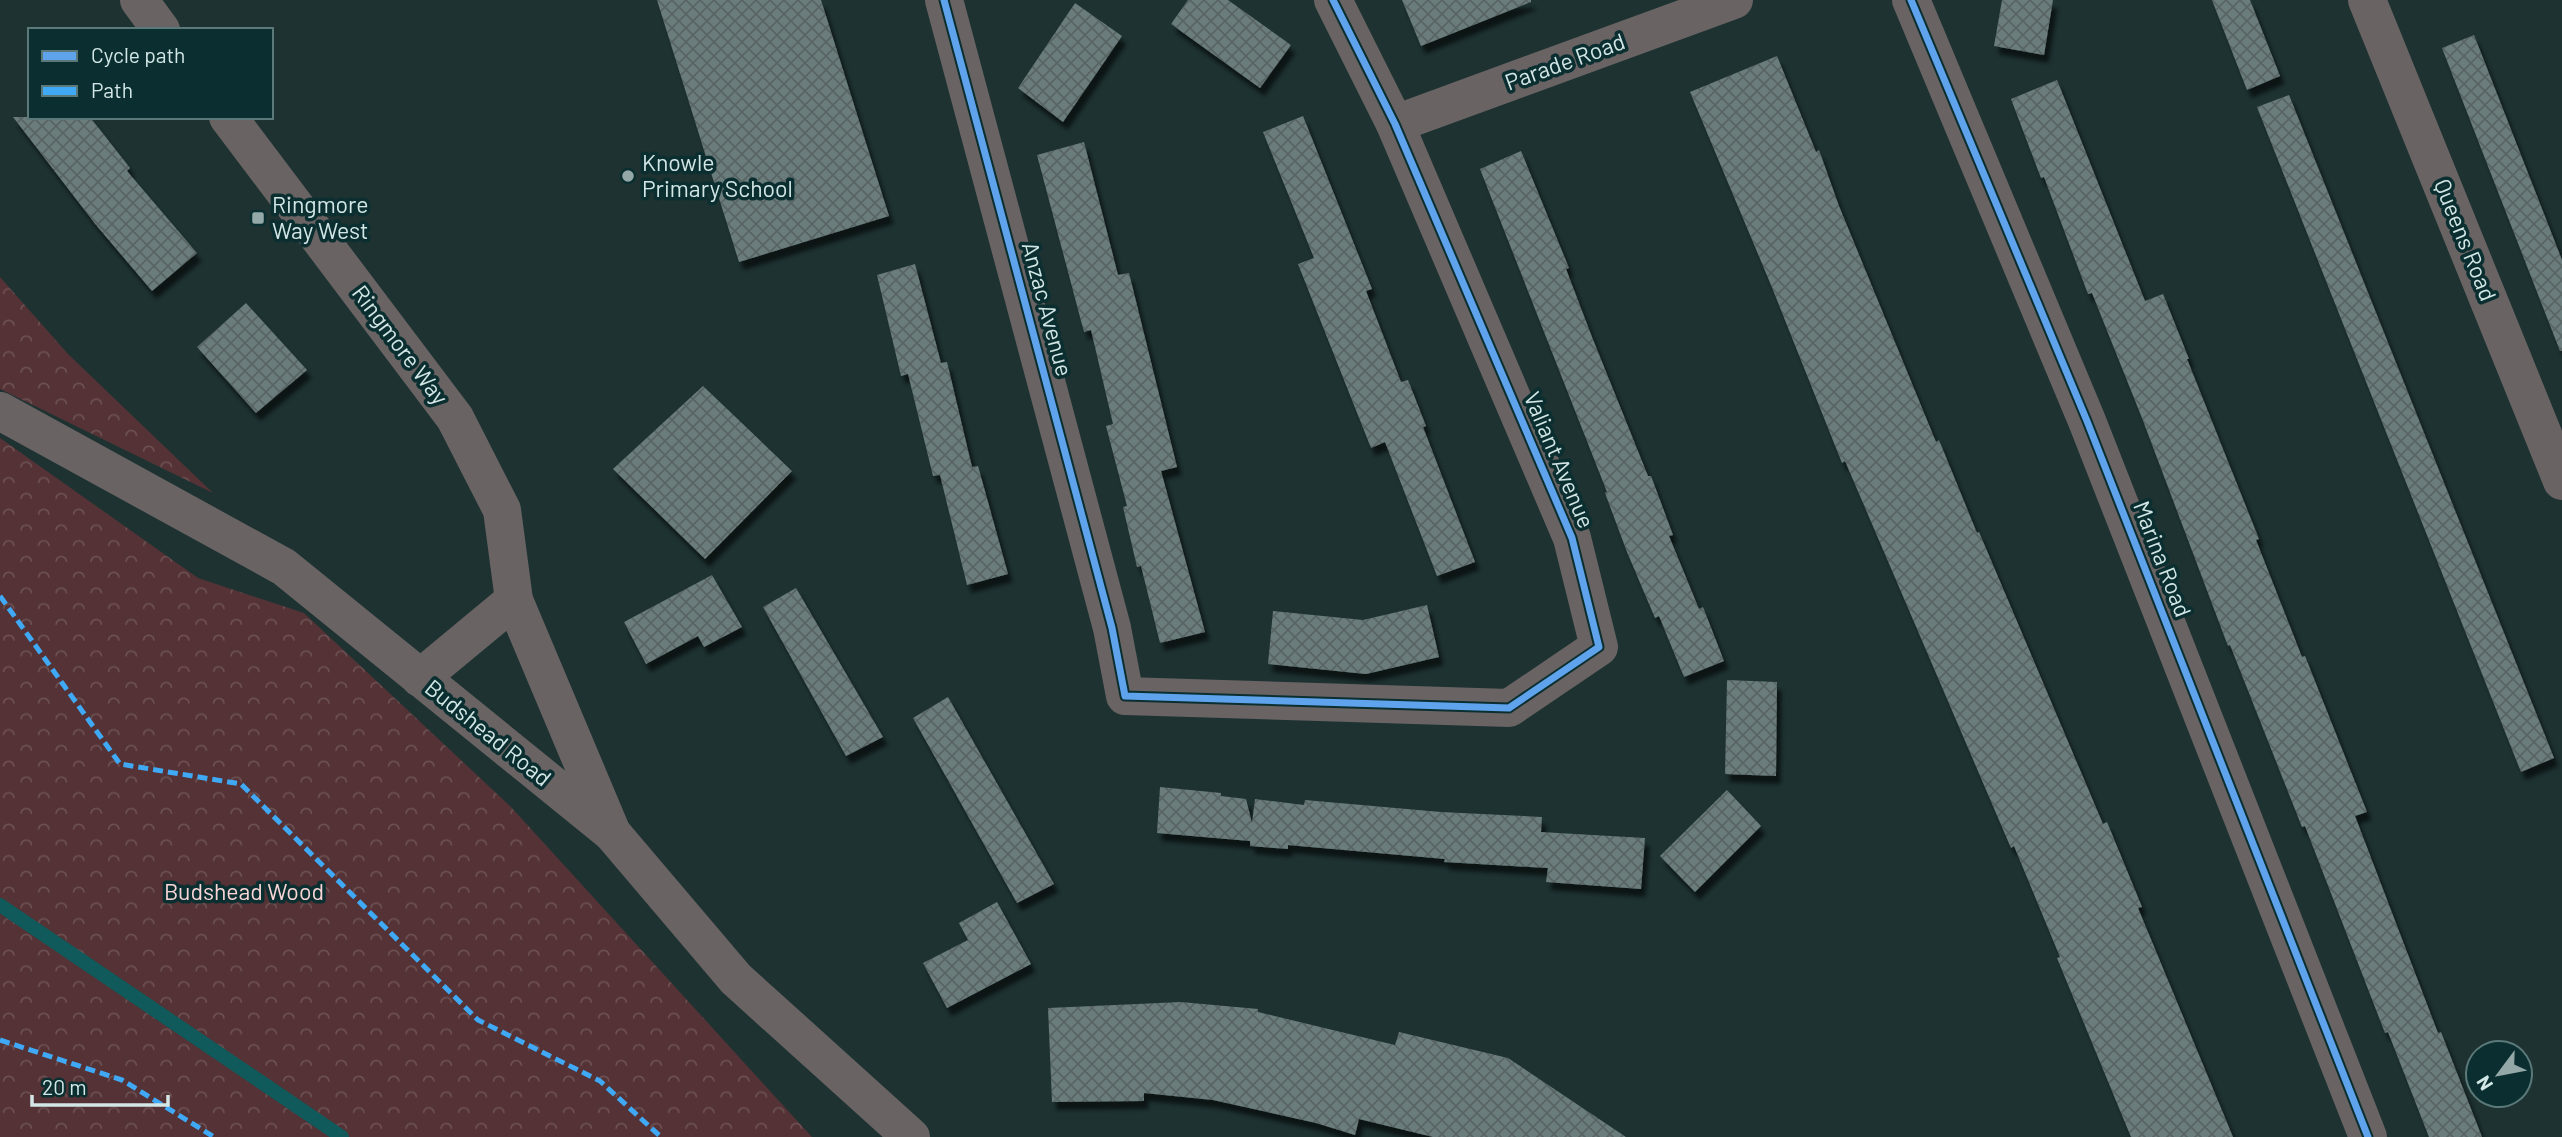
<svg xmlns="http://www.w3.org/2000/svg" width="2562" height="1137" font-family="Barlow,sans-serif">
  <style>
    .forest { fill: url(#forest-crowns) }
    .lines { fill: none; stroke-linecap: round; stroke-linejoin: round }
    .stream { stroke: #105a5b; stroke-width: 14 }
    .building { fill: url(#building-cross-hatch); filter: url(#shadow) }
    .minor { stroke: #696363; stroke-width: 38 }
    .tertiary { stroke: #696363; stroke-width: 38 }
    .quiet { stroke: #3fa9f5; stroke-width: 5; stroke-dasharray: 10 5; stroke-linecap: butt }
    .cycleway-casing { stroke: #0b2f30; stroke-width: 11 }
    .cycleway { stroke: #60a3ed; stroke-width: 7 }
    .poi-dot { fill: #94a8a8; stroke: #0b2f30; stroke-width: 2.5 }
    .labels { text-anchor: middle; stroke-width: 7; stroke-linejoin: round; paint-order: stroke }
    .street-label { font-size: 23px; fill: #d4e7e7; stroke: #0b2f30 }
    .poi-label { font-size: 23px; fill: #d4e7e7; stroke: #0b2f30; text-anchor: start }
    .park-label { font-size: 23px; fill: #fad6d7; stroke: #0b2f30 }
  </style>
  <defs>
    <pattern id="forest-crowns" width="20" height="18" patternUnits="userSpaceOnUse" patternTransform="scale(1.75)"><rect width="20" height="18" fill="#543235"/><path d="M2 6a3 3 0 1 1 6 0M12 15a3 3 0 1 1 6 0" fill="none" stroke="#6c5052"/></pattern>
    <pattern id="building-cross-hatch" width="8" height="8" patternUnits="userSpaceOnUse" patternTransform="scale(1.75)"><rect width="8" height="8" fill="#6a7b7b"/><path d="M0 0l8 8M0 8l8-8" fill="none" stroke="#596565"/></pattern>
    <filter id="shadow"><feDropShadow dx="4.5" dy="8" stdDeviation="2" flood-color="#0009"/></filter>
  </defs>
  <rect width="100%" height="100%" fill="#1e3232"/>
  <!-- forest -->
  <g class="forest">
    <path d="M0 277 68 354 213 493 0 389Z"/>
    <path d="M0 438 198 578 304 613 511 807 812 1137H0Z"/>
  </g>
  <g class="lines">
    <!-- stream -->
    <path class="stream" d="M0 905 342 1137"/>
  </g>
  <!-- building -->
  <g class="building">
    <path d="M657 0H821L889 216 739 262Z"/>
    <path d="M1188 0H1228L1291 45 1260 88 1171 24Z"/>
    <path d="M1402 0H1531V2L1421 46Z"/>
    <path d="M2002 0H2053L2044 55 1994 46Z"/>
    <path d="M2212 0H2250L2280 76 2247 90Z"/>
    <path d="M1075 3 1122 36 1063 122 1018 88Z"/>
    <path d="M2474 35 2562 260V351H2560L2442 48Z"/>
    <path d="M1777 56 1816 152 1819 150 1839 206 1936 442 1939 440 1977 533 1979 532 2103 824 2107 822 2142 907 2138 908 2233 1137H2131L2057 958 2060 957 2014 846 2011 848 1845 461 1842 463 1771 285 1690 92Z"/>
    <path d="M2057 80 2145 301 2163 294 2189 359H2187L2259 539 2256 540 2302 657 2305 656 2367 812 2355 816 2438 1033 2441 1032 2482 1137H2429L2388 1032 2385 1033 2305 826 2302 827 2230 645 2228 646 2142 418 2092 293 2088 294 2044 177 2041 178 2011 99Z"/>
    <path d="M2289 95 2554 758 2521 772 2257 107Z"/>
    <path d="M1303 116 1372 289 1366 291 1401 382 1408 380 1426 426 1423 427 1475 562 1437 576 1385 442 1371 448 1298 264 1314 258 1263 132Z"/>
    <path d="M13 117H90L130 168 127 171 197 253 152 291 96 225Z"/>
    <path d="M1084 142 1118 275 1129 273 1177 467 1161 471 1205 632 1160 643 1141 566 1137 567 1123 507 1127 506 1106 426 1113 424 1091 330 1084 332 1037 155Z"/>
    <path d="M1521 151 1569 268 1566 269 1592 337 1648 476H1651L1673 535 1669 536 1699 609 1703 607 1724 661 1684 677 1659 616 1655 618 1627 552 1605 493 1607 492 1480 169Z"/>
    <path d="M915 264 941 363 947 362 972 467 978 466 1008 574 967 585 940 475 933 476 908 374 901 376 877 275Z"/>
    <path d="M246 303 307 370 256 413 197 347Z"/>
    <path d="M703 386 792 471 705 559 613 469Z"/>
    <path d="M712 575 742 627 704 647 698 636 646 664 624 622Z"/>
    <path d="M796 588 883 737 846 756 763 607Z"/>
    <path d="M1427 605 1439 657 1366 674 1268 664 1273 611 1363 620Z"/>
    <path d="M1727 680 1777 682 1776 776 1725 774Z"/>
    <path d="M948 697 1054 884 1017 903 913 718Z"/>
    <path d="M1160 787 1221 793V796L1246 799 1252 823 1255 799 1304 805 1305 800 1441 812 1542 817 1541 832 1645 838 1641 889 1546 882 1548 868 1444 862 1445 859 1288 845V849L1250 846V841L1157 833Z"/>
    <path d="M1727 790 1761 826 1695 892 1660 856Z"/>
    <path d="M997 902 1031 964 947 1008 923 963 968 940 959 923Z"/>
    <path d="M1181 1002 1258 1009V1012L1395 1045 1399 1032 1508 1058 1626 1137H1433L1359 1119 1355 1135 1316 1123 1213 1100 1144 1093V1101L1052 1102 1048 1008Z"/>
  </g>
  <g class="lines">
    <!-- minor -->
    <g class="minor">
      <path d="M139 0 161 30"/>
      <path d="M944 0 1112 628 1125 696 1509 708 1599 647 1572 538 1395 124 1333 0"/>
      <path d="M1911 0 2087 421 2368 1137"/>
      <path d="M2367 0 2562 481"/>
      <path d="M228 117 455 418 502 510 514 600 612 833"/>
      <path d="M1395 124 1734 0"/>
      <path d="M420 678 514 600"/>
    </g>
    <!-- tertiary -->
    <path class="tertiary" d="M0 411 284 567 612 833 736 979 911 1137"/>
    <!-- quiet -->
    <g class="quiet">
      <path d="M0 596 120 764 241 784 478 1020 600 1081 661 1137"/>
      <path d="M0 1040 122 1080 214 1137"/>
    </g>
    <!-- cycleway casing -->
    <g class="cycleway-casing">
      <g id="cycleway">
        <path d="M944 0 1112 628 1125 696 1509 708 1599 647 1572 538 1395 124 1333 0"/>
        <path d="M1911 0 2087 421 2368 1137"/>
      </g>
    </g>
    <!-- cycleway -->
    <use href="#cycleway" class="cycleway"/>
  </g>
  <!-- markers -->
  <g class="poi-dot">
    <circle cx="628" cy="176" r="7"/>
    <rect x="251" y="211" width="14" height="14" rx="3.5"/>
  </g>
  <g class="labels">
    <!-- street labels -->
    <g class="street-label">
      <text transform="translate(1565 62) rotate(-20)" y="8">Parade Road</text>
      <text transform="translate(2465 240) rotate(68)" y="8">Queens Road</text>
      <text transform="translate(1047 309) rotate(75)" y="8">Anzac Avenue</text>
      <text transform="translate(400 345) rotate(53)" y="8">Ringmore Way</text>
      <text transform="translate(1559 460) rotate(67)" y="8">Valiant Avenue</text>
      <text transform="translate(2162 559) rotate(69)" y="8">Marina Road</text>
      <text transform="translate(488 733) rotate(39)" y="8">Budshead Road</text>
    </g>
    <!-- poi labels -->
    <g class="poi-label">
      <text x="642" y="171">Knowle<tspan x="642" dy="26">Primary School</tspan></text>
      <text x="272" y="213">Ringmore<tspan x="272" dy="26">Way West</tspan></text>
    </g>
    <!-- park labels -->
    <g class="park-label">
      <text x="244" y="900">Budshead Wood</text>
    </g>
  </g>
  <!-- legend -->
  <rect x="28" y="28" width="245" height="91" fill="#0b2f30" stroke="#5b7979" stroke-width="2"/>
  <rect x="42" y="51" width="35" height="10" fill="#60a3ed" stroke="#5b7979" stroke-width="2"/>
  <text x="91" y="63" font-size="21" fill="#d4e7e7">Cycle path</text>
  <rect x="42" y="86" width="35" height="10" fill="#3fa9f5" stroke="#5b7979" stroke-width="2"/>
  <text x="91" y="98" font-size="21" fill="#d4e7e7">Path</text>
  <!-- north arrow -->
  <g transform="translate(2499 1074) rotate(238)"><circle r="33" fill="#0b2f30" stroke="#5b7979" stroke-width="2"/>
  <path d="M0-5L12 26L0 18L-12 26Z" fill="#94a8a8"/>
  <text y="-10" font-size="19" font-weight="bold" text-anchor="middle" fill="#d4e7e7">N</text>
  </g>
  <!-- scale -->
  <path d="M32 1095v10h136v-10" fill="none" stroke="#d4e7e7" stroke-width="3.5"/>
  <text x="42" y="1095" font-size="21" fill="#d4e7e7" stroke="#0b2f30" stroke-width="5" paint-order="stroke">20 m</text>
</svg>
